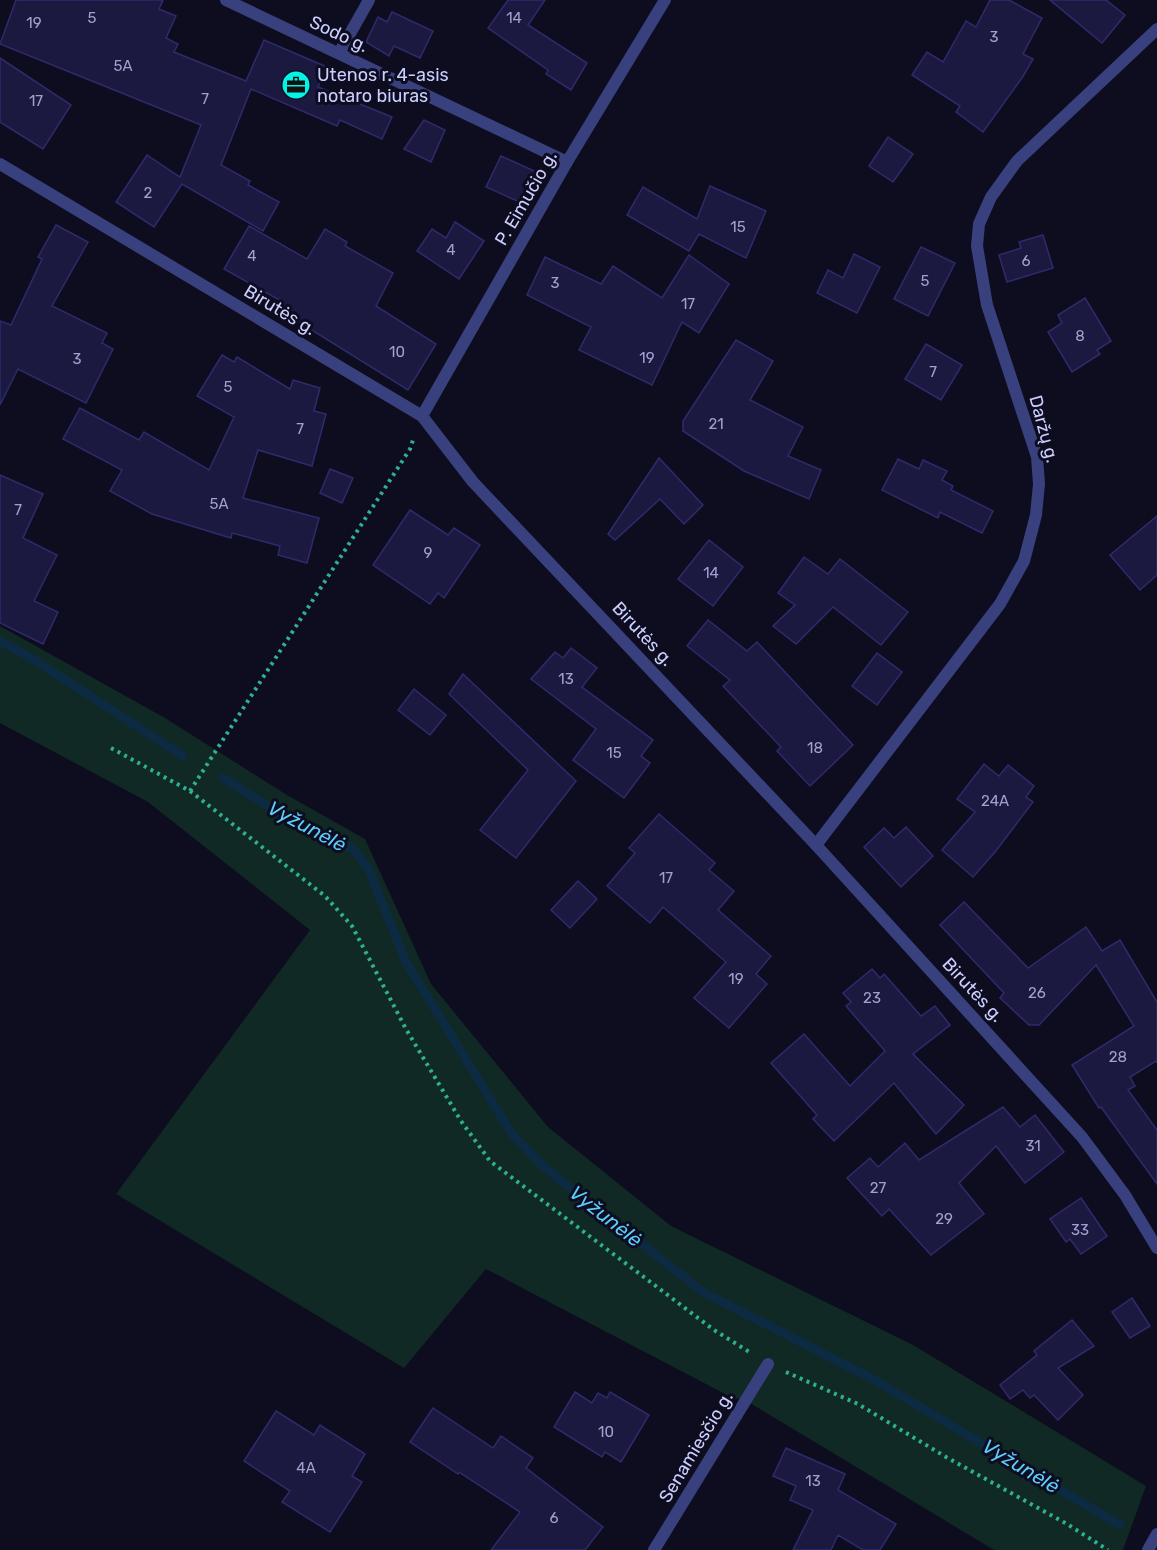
<svg xmlns="http://www.w3.org/2000/svg" width="1157" height="1550" font-family="Rubik,sans-serif">
  <style>
    .green { fill: #102924 }
    .lines { fill: none; stroke-linecap: round; stroke-linejoin: round }
    .stream { stroke: #0c2b43; stroke-width: 9 }
    .building { fill: #1b1940; stroke: #2e2b6c; stroke-width: 1.5 }
    .path { stroke: #2faf93; stroke-width: 4; stroke-dasharray: 3 4.5; stroke-linecap: butt }
    .street { stroke: #38407e; stroke-width: 12 }
    .labels { text-anchor: middle; stroke-width: 6; stroke-linejoin: round; paint-order: stroke }
    .number-label { font-size: 15px; fill: #9fa1ce }
    .street-label { font-size: 18px; fill: #cbcefe; stroke: #0d0d1f }
    .poi-label { font-size: 18px; fill: #cbcefe; stroke: #0d0d1f; text-anchor: start }
    .water-label { font-size: 20px; font-style: italic; fill: #5bccfd; stroke: #0d0d1f }
  </style>
  <rect width="100%" height="100%" fill="#0d0d1f"/>
  <!-- green -->
  <path class="green" d="M0 626 165 718 287 795 365 839 431 984 548 1127 671 1226 913 1345 1146 1486 1123 1550H994L750 1403 727 1395 486 1269 404 1368 116 1194 310 930 148 802 0 723Z"/>
  <g class="lines">
    <!-- stream -->
    <g class="stream">
      <path d="M0 641 33 659 183 756"/>
      <path d="M223 778 299 825 353 849 368 868 406 962 512 1134 544 1167 703 1292 873 1379 1120 1525"/>
    </g>
  </g>
  <!-- building -->
  <g class="building">
    <path d="M16 0H163L159 9 176 16 166 38 178 44 174 52 246 81 264 40 327 67 318 87 392 117 382 139 340 120 337 126 251 89 221 165 250 181 248 185 279 202 263 231 182 184 154 227 116 202 147 155 180 177 201 125 0 44Z"/>
    <path d="M508 0H545L528 25 587 63 571 90 546 74 548 70 488 28Z"/>
    <path d="M990 0H1009L1042 18 1023 54 1033 59 1022 78 983 132 956 112 960 106 912 75 927 52 943 62 966 21 976 27Z"/>
    <path d="M1050 0H1106L1125 15 1102 43Z"/>
    <path d="M392 12 433 31 420 58 394 46 389 56 366 42 378 17 387 22Z"/>
    <path d="M0 58 71 105 43 149 0 122Z"/>
    <path d="M424 120 445 130 431 162 404 149Z"/>
    <path d="M888 137 913 154 893 182 869 166Z"/>
    <path d="M501 156 541 174 526 205 486 187Z"/>
    <path d="M710 186 766 211 746 258 699 234 689 251 627 215 643 187 697 219Z"/>
    <path d="M455 222 484 241 459 279 417 251 432 229 446 238Z"/>
    <path d="M56 225 88 242 52 306 107 333 102 343 113 349 86 403 18 369 0 405V321L11 325 42 259 38 257Z"/>
    <path d="M249 226 307 259 325 229 347 242 345 246 393 273 376 306 436 344 408 390 278 309 283 302 224 269Z"/>
    <path d="M1043 235 1053 268 1007 282 999 255 1021 248 1019 242Z"/>
    <path d="M921 247 955 263 928 316 894 299Z"/>
    <path d="M854 254 880 267 857 313 817 293 828 270 843 278Z"/>
    <path d="M689 255 729 284 699 333 682 322 652 385 579 350 591 327 527 295 545 257 601 284 613 266 662 298Z"/>
    <path d="M1085 298 1111 341 1097 350 1100 354 1072 372 1048 332 1062 323 1058 315Z"/>
    <path d="M736 340 773 361 750 400 803 427 788 456 821 470 809 499 744 471 683 431V421Z"/>
    <path d="M926 344 962 365 941 400 905 379Z"/>
    <path d="M222 355 234 362 237 357 290 389 293 380 320 388 314 411 326 414 312 466 258 450 243 498 319 518 307 563 278 555 280 546 232 533 231 538 152 514 110 491 122 470 63 439 80 408 139 440 144 432 209 470 234 417 197 396Z"/>
    <path d="M659 458 703 505 684 524 660 499 615 540 608 534Z"/>
    <path d="M898 459 919 469 923 460 947 471 942 480 953 486 951 490 993 511 982 533 940 512 938 518 882 490Z"/>
    <path d="M330 469 353 478 342 503 320 493Z"/>
    <path d="M0 475 43 494 23 538 57 555 34 601 58 612 43 644 0 623Z"/>
    <path d="M410 510 448 535 454 528 480 545 444 598 438 593 430 604 373 565Z"/>
    <path d="M1157 516V575L1140 590 1110 555Z"/>
    <path d="M709 540 743 567 713 606 678 579Z"/>
    <path d="M804 557 828 574 840 559 908 612 881 645 833 607 796 644 773 626 795 605 778 593Z"/>
    <path d="M708 620 747 651 757 642 853 745 810 786 777 751 781 747 723 686 730 680 687 646Z"/>
    <path d="M571 648 597 668 582 687 653 740 641 756 650 763 624 798 573 760 596 729 531 679 555 652 563 658Z"/>
    <path d="M877 653 902 672 877 705 852 686Z"/>
    <path d="M463 674 576 781 516 858 480 830 528 770 449 694Z"/>
    <path d="M414 689 446 715 430 735 398 710Z"/>
    <path d="M984 764 999 776 1008 765 1034 786 1026 797 1033 802 995 852 973 877 942 850 975 812 957 799Z"/>
    <path d="M659 814 715 863 709 870 734 891 718 910 771 956 756 974 767 984 729 1028 694 998 726 962 663 907 650 923 607 886 635 853 629 848Z"/>
    <path d="M906 827 933 856 901 887 864 847 884 828 894 838Z"/>
    <path d="M578 881 597 899 570 928 551 910Z"/>
    <path d="M964 902 1028 968 1086 927 1102 951 1120 940 1157 1002V1063L1156 1061 1130 1077 1135 1086 1128 1090 1157 1130V1184L1101 1107 1099 1108 1072 1065 1134 1026 1096 965 1039 1025H1029L1000 998 1004 993 940 925Z"/>
    <path d="M872 969 880 978 884 974 921 1016 935 1006 950 1025 913 1054 964 1105 936 1134 894 1083 834 1141 813 1119 817 1115 771 1063 804 1034 850 1086 885 1051 846 1006 851 1002 843 993Z"/>
    <path d="M1003 1107 1020 1127 1035 1115 1064 1152 1025 1183 996 1146 959 1183 984 1214 931 1255 889 1209 882 1216 847 1178 870 1158 878 1167 905 1143 919 1160Z"/>
    <path d="M1081 1198 1107 1236 1081 1254 1070 1239 1066 1242 1050 1219Z"/>
    <path d="M1132 1298 1150 1326 1130 1338 1112 1312Z"/>
    <path d="M1072 1320 1094 1346 1058 1368 1083 1395 1058 1420 1034 1395 1030 1398 1023 1390 1010 1399 1000 1385 1037 1355 1034 1351Z"/>
    <path d="M575 1392 592 1403 598 1393 607 1398 610 1392 649 1415 621 1462 605 1452 602 1457 554 1427Z"/>
    <path d="M433 1408 493 1448 501 1436 533 1458 526 1468 603 1527 585 1550H491L520 1512 459 1472 458 1474 410 1442Z"/>
    <path d="M276 1411 314 1435 320 1425 365 1454 352 1476 362 1482 330 1532 282 1502 290 1491 244 1461Z"/>
    <path d="M786 1448 845 1474 838 1490 896 1524 880 1550H863L838 1535 831 1550H793L813 1510 790 1500 796 1486 773 1476Z"/>
  </g>
  <g class="lines">
    <!-- path -->
    <g class="path">
      <path d="M111 748 190 791 325 896 352 926 406 1029 461 1121 490 1161 714 1330 751 1353"/>
      <path d="M190 791 410 449 413 440"/>
      <path d="M786 1372 858 1404 946 1457 1067 1524 1108 1550"/>
    </g>
    <!-- street -->
    <g class="street">
      <path d="M226 0 567 162"/>
      <path d="M339 53 369 0"/>
      <path d="M0 164 422 416 473 482 816 845 1082 1137 1125 1195 1157 1248"/>
      <path d="M422 416 567 162 665 0"/>
      <path d="M816 845 1000 604 1024 561 1036 515 1039 484 1037 457 987 305 977 246 979 224 991 197 1017 161 1157 29"/>
      <path d="M654 1550 768 1364"/>
      <path d="M1148 1550 1157 1534"/>
    </g>
  </g>
  <!-- icons -->
  <defs>
    <g id="office-disc" transform="scale(1.5)"><circle r="9.5" fill="#03f3e5" stroke="#0d0d1f"/><path d="M-6-3h4V-5.5h4V-3h4V5H-6ZM-1-4.5V-3h2v-1.5ZM-6 0V1H6V0Z" fill="#111"/></g>
  </defs>
  <g fill-rule="evenodd">
    <use href="#office-disc" x="296" y="85"/>
  </g>
  <g class="labels">
    <!-- number labels -->
    <g class="number-label">
      <text x="92" y="23">5</text>
      <text x="514" y="23">14</text>
      <text x="34" y="28">19</text>
      <text x="994" y="42">3</text>
      <text x="123" y="71">5A</text>
      <text x="205" y="104">7</text>
      <text x="36" y="106">17</text>
      <text x="148" y="198">2</text>
      <text x="738" y="232">15</text>
      <text x="451" y="255">4</text>
      <text x="252" y="261">4</text>
      <text x="1026" y="266">6</text>
      <text x="925" y="286">5</text>
      <text x="555" y="288">3</text>
      <text x="688" y="309">17</text>
      <text x="1080" y="341">8</text>
      <text x="397" y="357">10</text>
      <text x="647" y="363">19</text>
      <text x="77" y="364">3</text>
      <text x="933" y="377">7</text>
      <text x="228" y="392">5</text>
      <text x="716" y="429">21</text>
      <text x="300" y="434">7</text>
      <text x="219" y="509">5A</text>
      <text x="18" y="515">7</text>
      <text x="428" y="558">9</text>
      <text x="711" y="578">14</text>
      <text x="566" y="684">13</text>
      <text x="815" y="753">18</text>
      <text x="614" y="758">15</text>
      <text x="995" y="806">24A</text>
      <text x="666" y="883">17</text>
      <text x="736" y="984">19</text>
      <text x="1037" y="998">26</text>
      <text x="872" y="1003">23</text>
      <text x="1118" y="1062">28</text>
      <text x="1033" y="1151">31</text>
      <text x="878" y="1193">27</text>
      <text x="944" y="1224">29</text>
      <text x="1080" y="1235">33</text>
      <text x="606" y="1437">10</text>
      <text x="306" y="1473">4A</text>
      <text x="813" y="1486">13</text>
      <text x="554" y="1523">6</text>
    </g>
    <!-- street labels -->
    <g class="street-label">
      <text transform="translate(339 34) rotate(25)" y="6">Sodo g.</text>
      <text transform="translate(526 198) rotate(-60)" y="6">P. Eimučio g.</text>
      <text transform="translate(280 310) rotate(31)" y="6">Birutės g.</text>
      <text transform="translate(1044 429) rotate(75)" y="6">Daržų g.</text>
      <text transform="translate(643 634) rotate(47)" y="6">Birutės g.</text>
      <text transform="translate(973 990) rotate(47)" y="6">Birutės g.</text>
      <text transform="translate(696 1447) rotate(-59)" y="6">Senamiesčio g.</text>
    </g>
    <!-- poi labels -->
    <g class="poi-label">
      <text x="317" y="81">Utenos r. 4-asis<tspan x="317" dy="21">notaro biuras</tspan></text>
    </g>
    <!-- water labels -->
    <g class="water-label">
      <text transform="translate(307 826) rotate(28)" y="7">Vyžunėlė</text>
      <text transform="translate(606 1216) rotate(38)" y="7">Vyžunėlė</text>
      <text transform="translate(1021 1466) rotate(31)" y="7">Vyžunėlė</text>
    </g>
  </g>
</svg>
